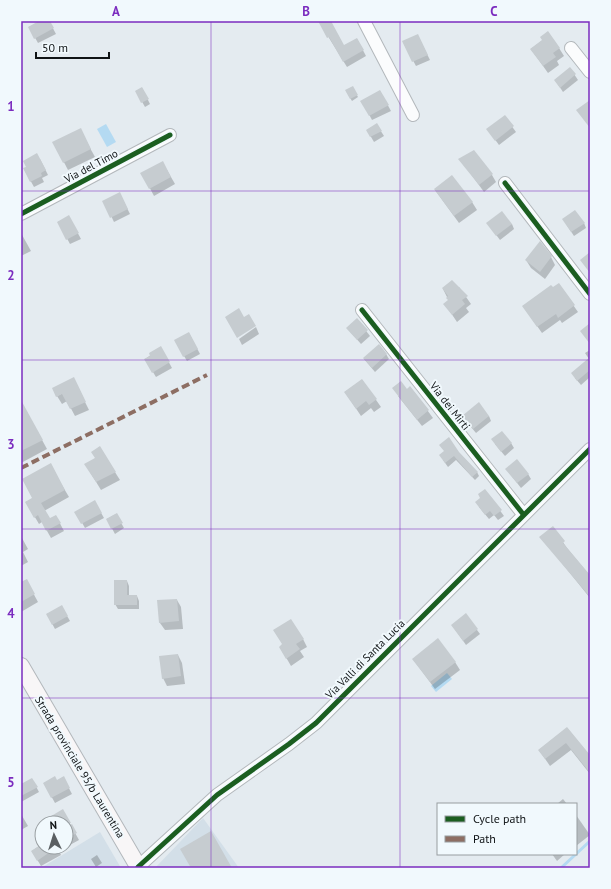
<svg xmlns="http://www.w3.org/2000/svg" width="611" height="889" font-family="'PT Sans',sans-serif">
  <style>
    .built { fill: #d3dfe8 }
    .water { fill: #b4daf2 }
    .shadow { fill: #0003 }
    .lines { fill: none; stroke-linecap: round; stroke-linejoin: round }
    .stream { stroke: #b4daf2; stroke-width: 3 }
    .building { fill: #c6ccd0 }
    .street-casing { stroke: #b3b8bc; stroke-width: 14 }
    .secondary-casing { stroke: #b3b8bc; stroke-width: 18 }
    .street { stroke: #fbfcfd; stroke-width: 12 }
    .secondary { stroke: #f8f6f7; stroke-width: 16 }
    .quiet { stroke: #8d6e63; stroke-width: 4; stroke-dasharray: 8 4; stroke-linecap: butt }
    .cycleway-casing { stroke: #f1f9fd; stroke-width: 8 }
    .cycleway { stroke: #1b5e20; stroke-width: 5 }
    .grid { fill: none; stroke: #7b2cbf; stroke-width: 1; stroke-opacity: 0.55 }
    .labels { text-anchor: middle; stroke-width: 4; stroke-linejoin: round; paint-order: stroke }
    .street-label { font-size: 11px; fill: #0f1315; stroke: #f1f9fd }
    .neatline { fill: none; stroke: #7b2cbf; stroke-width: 1.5 }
    .grid-label { font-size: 13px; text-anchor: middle; font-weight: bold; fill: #7b2cbf }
  </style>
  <rect width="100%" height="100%" fill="#e4ebf0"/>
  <!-- built -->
  <g class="built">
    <path d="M203 818 239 868H155Z"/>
    <path d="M100 832 121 868H41Z"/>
  </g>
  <!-- water -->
  <g class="water">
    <path d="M106 124 116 142 107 147 97 129Z"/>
    <path d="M447 673 452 679 436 692 431 686Z"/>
  </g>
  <!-- shadow -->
  <g class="shadow">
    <path d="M41 21H49L56 34 38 43 29 27Z"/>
    <path d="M321 25 344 46 357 39 366 56 347 67Z"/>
    <path d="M420 40 430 60 416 66 403 42Z"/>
    <path d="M543 40 559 48 564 56 557 61 559 65 548 73 531 49Z"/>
    <path d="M570 68 578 80 563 92 555 80Z"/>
    <path d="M352 87 358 97 352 101 346 91Z"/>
    <path d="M142 88 150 104 145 107 136 91Z"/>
    <path d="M380 91 391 111 372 120 362 101Z"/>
    <path d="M505 117 516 132 499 145 491 134Z"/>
    <path d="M377 125 384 136 374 142 367 130Z"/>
    <path d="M84 137 95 157 68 170 54 143Z"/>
    <path d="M40 159 48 175 42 178 44 182 34 187 24 169Z"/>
    <path d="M460 159 492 175 496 182 484 192Z"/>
    <path d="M167 170 175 184 154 196 142 173Z"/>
    <path d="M435 190 472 202 477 210 459 223Z"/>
    <path d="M122 198 130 214 114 222 104 201Z"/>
    <path d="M69 217 81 239 70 244 58 222Z"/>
    <path d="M584 223 586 228 574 236 566 224Z"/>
    <path d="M512 224 514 229 500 240 491 228Z"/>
    <path d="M21 233 31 251 21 256Z"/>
    <path d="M551 257 555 265 545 279 531 268 526 260Z"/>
    <path d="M559 285 578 312 562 323 560 320 542 333 523 306Z"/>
    <path d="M459 287 471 304 466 308 469 312 457 322 445 304 449 301 443 289Z"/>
    <path d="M357 319 370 336 361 344 347 328Z"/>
    <path d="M256 327 259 334 242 345 239 339Z"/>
    <path d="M189 333 200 354 187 361 175 341Z"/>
    <path d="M161 348 172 368 156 377 145 359Z"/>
    <path d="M590 350V377L581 385 575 378 589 359 585 353Z"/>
    <path d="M386 354 389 359 375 372 364 359Z"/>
    <path d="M362 380 381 407 374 412 371 408 361 416 345 392Z"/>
    <path d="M77 386 89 410 75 416 67 401 62 404 57 396Z"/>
    <path d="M410 387 433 418 422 426 398 396Z"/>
    <path d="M21 411 30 418 47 449 21 463Z"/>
    <path d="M489 416 491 421 476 433 466 421Z"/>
    <path d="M511 443 514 448 505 456 495 444Z"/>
    <path d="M99 447 120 480 101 490 90 472Z"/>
    <path d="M458 452 477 472 479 476 475 480 456 460 448 467 443 460Z"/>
    <path d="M50 465 69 497 44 511 49 520 56 516 64 531 51 538 42 522 39 524 26 502 33 498Z"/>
    <path d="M506 469 528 474 531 479 521 488Z"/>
    <path d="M485 490 504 516 498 520 494 515 489 519 479 507Z"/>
    <path d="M95 502 104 518 85 528 76 512Z"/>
    <path d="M116 514 124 528 115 534 107 519Z"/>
    <path d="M553 528 567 548 590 576V598L541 537Z"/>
    <path d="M22 538 28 549 23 552 28 562 21 566Z"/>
    <path d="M26 580 38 602 21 612V583Z"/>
    <path d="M127 581 129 586V596H137L139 601V609H118L115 604Z"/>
    <path d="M177 600 181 607 183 629 165 630 160 623 158 601Z"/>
    <path d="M62 607 70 621 55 629 47 614Z"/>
    <path d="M452 625 477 630 480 634 466 645Z"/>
    <path d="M303 639 307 647 300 651 304 657 291 666 280 647Z"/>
    <path d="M178 655 182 663 185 684 167 686 163 678Z"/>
    <path d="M413 659 455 662 460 670 435 689Z"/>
    <path d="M567 728 590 757V774L571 750 550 766 539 750Z"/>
    <path d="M63 777 72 794 55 803 44 783 57 781Z"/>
    <path d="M32 779 39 792 21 802V785Z"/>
    <path d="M563 799 567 804H557Z"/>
    <path d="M63 811 79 840 59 851 61 855 41 866 32 851 42 844V847H66V823H52Z"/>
    <path d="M21 814 28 826 21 830Z"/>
    <path d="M576 815 590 835 576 846Z"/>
    <path d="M552 854H565L557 861Z"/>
    <path d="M97 855 102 863 96 867 91 859Z"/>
  </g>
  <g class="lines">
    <!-- stream -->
    <path class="stream" d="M561 868 590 841"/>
  </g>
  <!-- building -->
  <g class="building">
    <path d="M39 21H50L54 28 34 39 28 27Z"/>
    <path d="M318 21H331L344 45 357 38 364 50 343 62 329 37 327 38Z"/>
    <path d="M548 31 560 48 553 53 556 57 543 66 530 49 542 40 540 37Z"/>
    <path d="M418 34 428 55 412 62 402 41Z"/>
    <path d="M570 67 576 74 560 88 554 80Z"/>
    <path d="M353 86 358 95 350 99 345 90Z"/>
    <path d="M142 87 149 99 141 103 135 91Z"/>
    <path d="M380 90 389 105 369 116 360 101Z"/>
    <path d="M590 100V128L576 110Z"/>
    <path d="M505 115 514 126 495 141 486 129Z"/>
    <path d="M377 123 382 131 370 137 366 130Z"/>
    <path d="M81 128 91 149 63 163 52 142Z"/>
    <path d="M474 150 493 174 479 185 458 159Z"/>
    <path d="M37 153 46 170 41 173 42 176 30 182 23 168 26 167 23 161Z"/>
    <path d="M163 161 171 177 149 189 140 173Z"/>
    <path d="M452 175 473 202 454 216 434 189Z"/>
    <path d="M120 192 128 209 110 218 102 201Z"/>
    <path d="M575 210 585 223 571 232 562 219Z"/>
    <path d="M502 211 512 224 496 236 486 223Z"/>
    <path d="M69 215 79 233 66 240 57 222Z"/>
    <path d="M540 241 552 256 540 272 525 260Z"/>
    <path d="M590 252V273L580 260Z"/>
    <path d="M452 280 468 296 462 300 465 304 452 315 443 304 448 300 446 298 448 296 442 288Z"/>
    <path d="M559 283 575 305 558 318 556 314 537 327 522 306 551 285 553 287Z"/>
    <path d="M239 308 244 317 249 314 256 326 237 338 225 317Z"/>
    <path d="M357 318 368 330 357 340 346 328Z"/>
    <path d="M590 323V344L580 331Z"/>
    <path d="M189 332 198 349 183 357 174 340Z"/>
    <path d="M379 344 387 354 372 368 363 358Z"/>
    <path d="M161 346 170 362 152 373 144 359 150 356 149 353Z"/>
    <path d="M590 357V370L577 381 571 373Z"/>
    <path d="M74 377 86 402 70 409 62 394 56 397 52 388Z"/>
    <path d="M362 379 377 399 369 405 366 401 356 409 344 392Z"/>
    <path d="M401 381 407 389 410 386 429 410 417 420 392 388Z"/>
    <path d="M21 400 43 440 21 451Z"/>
    <path d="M479 402 489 416 473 429 462 416Z"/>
    <path d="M502 431 512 443 501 452 491 439Z"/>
    <path d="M449 437 459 452 478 472 472 477 454 456 445 463 439 455 444 451 439 445Z"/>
    <path d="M100 446 116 472 96 482 84 464 95 458 91 452Z"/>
    <path d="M517 459 529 474 517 483 505 469Z"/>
    <path d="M51 463 65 490 41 503 50 518 56 515 61 523 46 531 38 515 34 518 25 502 32 498 22 479Z"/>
    <path d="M485 489 502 510 494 516 490 511 485 515 475 502 480 498 478 494Z"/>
    <path d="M95 500 102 513 81 524 74 512Z"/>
    <path d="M117 513 123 523 111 529 106 519Z"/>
    <path d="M553 526 565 541 563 543 590 575V597L539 537Z"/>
    <path d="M27 579 35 594 21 602V582Z"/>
    <path d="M114 580H127V595H137V605H114Z"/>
    <path d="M177 599 179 621 159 623 157 600Z"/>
    <path d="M62 605 68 616 52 625 46 614Z"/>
    <path d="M466 613 478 629 463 641 451 625Z"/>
    <path d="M291 619 304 639 296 644 300 649 286 659 279 647 282 644 273 630Z"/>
    <path d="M438 638 456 662 430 682 412 659Z"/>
    <path d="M178 654 181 676 162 679 159 656Z"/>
    <path d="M567 727 590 755V773L566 743 545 759 538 750Z"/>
    <path d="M55 776 57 780 64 776 70 788 51 798 43 783Z"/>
    <path d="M32 778 38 787 21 796V784Z"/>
    <path d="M63 809 71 823H51L48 818Z"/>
    <path d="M72 824 77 833 66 839V828Z"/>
    <path d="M211 831 232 868H191L180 849Z"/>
    <path d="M42 844V847H57L37 861 31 851Z"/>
  </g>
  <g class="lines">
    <!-- street casing -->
    <g class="street-casing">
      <g id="street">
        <path d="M364 21 413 115"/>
        <path d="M571 48 590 72"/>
        <path d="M505 183 590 294"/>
        <path d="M21 214 170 135"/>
        <path d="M362 310 523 514"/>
        <path d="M138 867 217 795 289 744 316 723 590 449"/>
      </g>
    </g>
    <!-- secondary casing -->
    <g class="secondary-casing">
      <path id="secondary" d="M21 666 139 868"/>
    </g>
    <!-- street -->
    <use href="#street" class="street"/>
    <!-- secondary -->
    <use href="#secondary" class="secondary"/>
    <!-- quiet -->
    <path class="quiet" d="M21 468 207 375"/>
    <!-- cycleway casing -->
    <g class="cycleway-casing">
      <g id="cycleway">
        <path d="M505 183 590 294"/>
        <path d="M21 214 170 135"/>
        <path d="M362 310 523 514"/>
        <path d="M138 867 217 795 289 744 316 723 590 449"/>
      </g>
    </g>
    <!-- cycleway -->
    <use href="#cycleway" class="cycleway"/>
  </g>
  <!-- grid -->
  <path class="grid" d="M211 21V868M400 21V868M21 191H590M21 360H590M21 529H590M21 698H590"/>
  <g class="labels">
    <!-- street labels -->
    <g class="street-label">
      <text transform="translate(91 166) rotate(-28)" y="4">Via del Timo</text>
      <text transform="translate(450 406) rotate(52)" y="4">Via dei Mirti</text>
      <text transform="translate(365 659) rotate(-45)" y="4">Via Valli di Santa Lucia</text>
      <text transform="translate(80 767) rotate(59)" y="4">Strada provinciale 95/b Laurentina</text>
    </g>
  </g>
  <!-- border -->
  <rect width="611" height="889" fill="none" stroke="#f1f9fd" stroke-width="44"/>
  <!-- legend -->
  <rect x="437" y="803" width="140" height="52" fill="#f1f9fd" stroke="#979da0"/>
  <rect x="445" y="816" width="20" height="6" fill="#1b5e20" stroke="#979da0"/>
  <text x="473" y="823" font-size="12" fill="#0f1315">Cycle path</text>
  <rect x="445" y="836" width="20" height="6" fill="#8d6e63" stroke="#979da0"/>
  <text x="473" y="843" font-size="12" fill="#0f1315">Path</text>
  <!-- north arrow -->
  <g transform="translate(54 835) rotate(356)"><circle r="19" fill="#f1f9fd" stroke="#979da0"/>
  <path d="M0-3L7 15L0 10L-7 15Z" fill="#5a5f62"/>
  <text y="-6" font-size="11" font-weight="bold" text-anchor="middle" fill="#0f1315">N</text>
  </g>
  <!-- scale -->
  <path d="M36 52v6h73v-6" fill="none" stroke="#0f1315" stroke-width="2"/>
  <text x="42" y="52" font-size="12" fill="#0f1315" stroke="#f1f9fd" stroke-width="3" paint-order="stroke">50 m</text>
  <rect x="22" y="22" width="567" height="845" class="neatline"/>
  <g class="grid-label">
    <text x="116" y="16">A</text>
    <text x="306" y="16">B</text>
    <text x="494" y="16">C</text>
    <text x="11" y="111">1</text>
    <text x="11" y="280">2</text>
    <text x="11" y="449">3</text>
    <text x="11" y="618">4</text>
    <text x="11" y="787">5</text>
  </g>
</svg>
